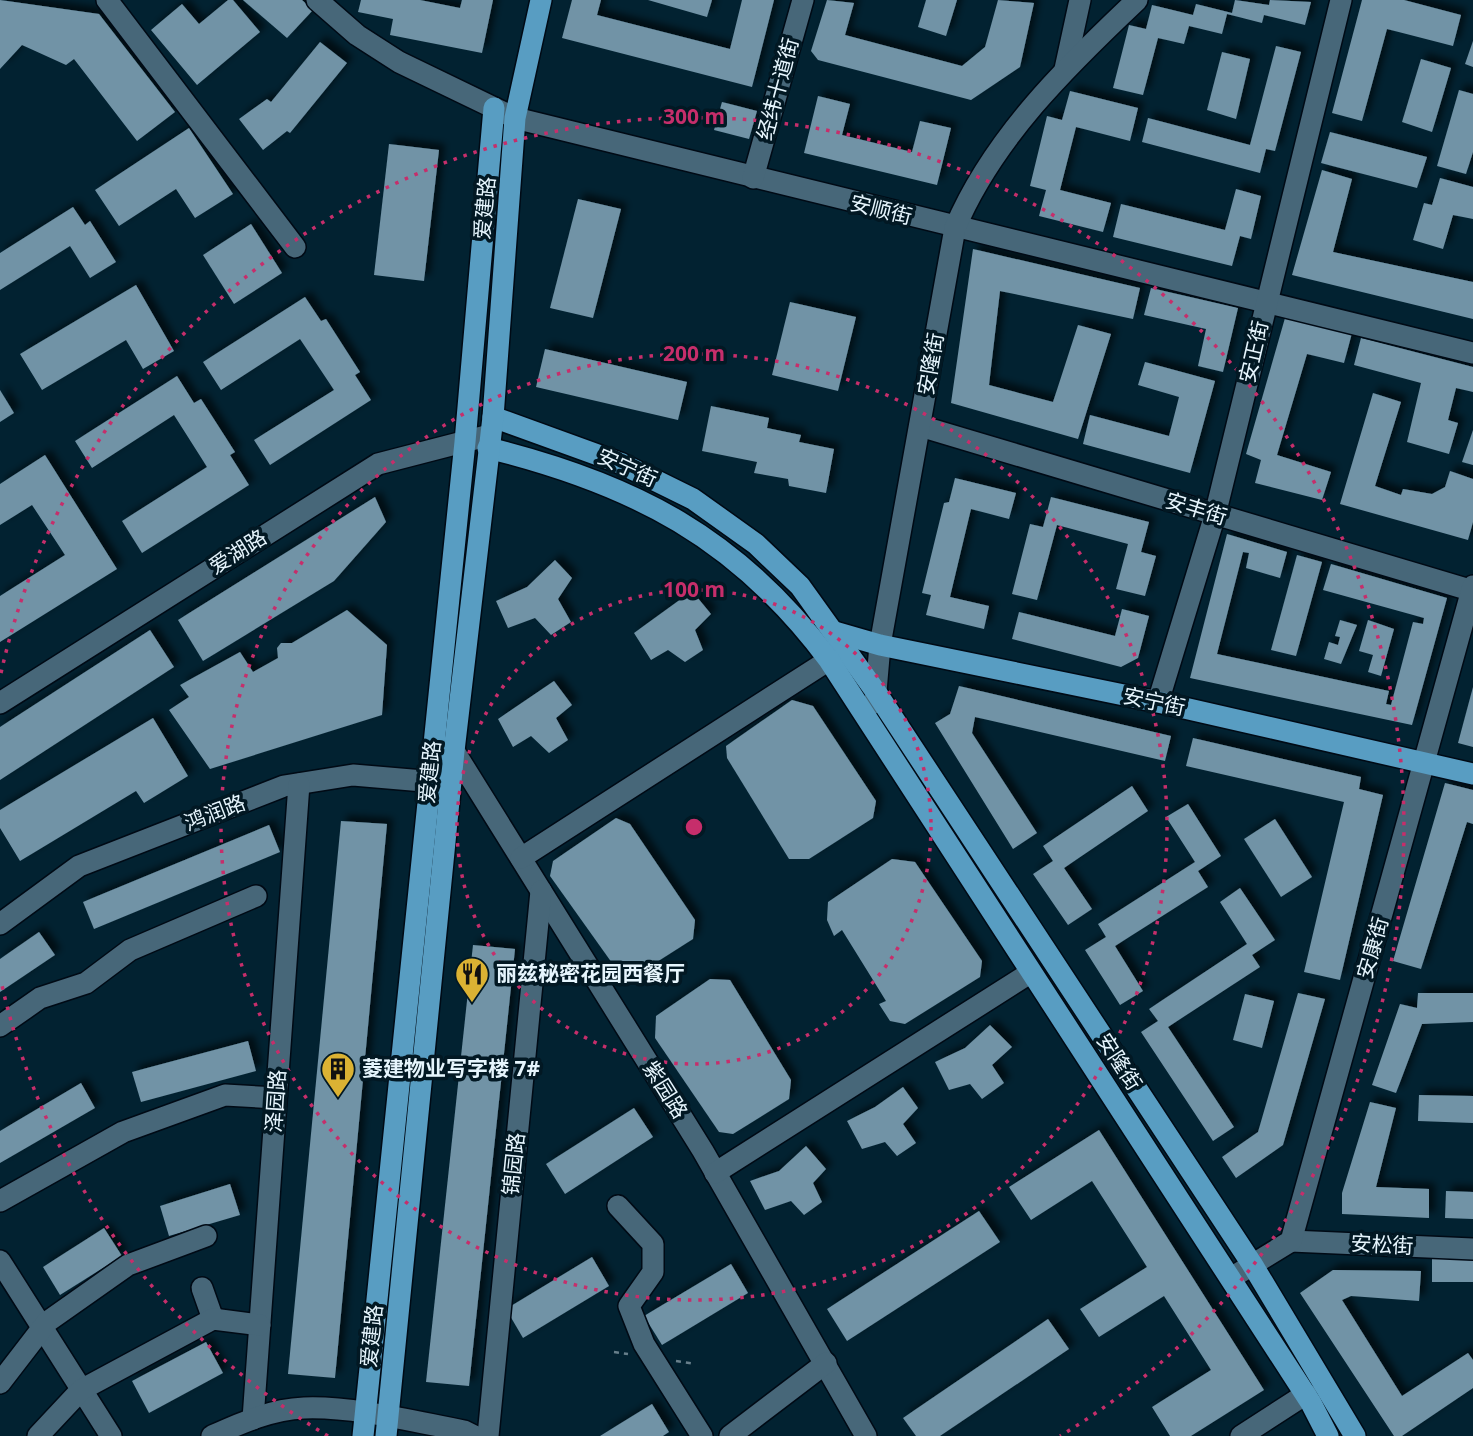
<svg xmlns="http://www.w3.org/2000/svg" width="1473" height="1436" font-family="'Noto Sans','Noto Sans SC',sans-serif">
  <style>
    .building { fill: #7193a6; filter: url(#shadow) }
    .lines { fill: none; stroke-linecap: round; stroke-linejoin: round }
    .minor-casing { stroke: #000a15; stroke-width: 24 }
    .major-casing { stroke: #000a15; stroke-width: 24 }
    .path { stroke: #677f8b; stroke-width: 2.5; stroke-dasharray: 5 5; stroke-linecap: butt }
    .minor { stroke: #476779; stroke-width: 21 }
    .major { stroke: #589dc2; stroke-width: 21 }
    .ring { fill: none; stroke: #c62e6b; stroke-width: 3.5; stroke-dasharray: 3.5 7 }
    .labels { text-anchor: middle; stroke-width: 7; stroke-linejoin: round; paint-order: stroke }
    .street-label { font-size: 21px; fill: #e6f5fd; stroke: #021823 }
    .poi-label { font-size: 21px; font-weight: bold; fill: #e6f5fd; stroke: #021823; text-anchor: start }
    .centre { fill: #c62e6b; stroke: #021823; stroke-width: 3.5 }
    .ring-label { font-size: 21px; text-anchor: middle; font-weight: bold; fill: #c62e6b; stroke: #021823; stroke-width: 7; stroke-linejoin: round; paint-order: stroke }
  </style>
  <defs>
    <filter id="shadow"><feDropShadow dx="6" dy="-6" stdDeviation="3.5" flood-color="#0009"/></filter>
  </defs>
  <rect width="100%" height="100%" fill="#022231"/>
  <!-- building -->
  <g class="building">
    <path d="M0 0 99 14 175 112 137 141 74 59 66 65 22 45 0 69Z"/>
    <path d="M228 0H233L260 32 197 85 151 30 182 4 199 24Z"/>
    <path d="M243 0H302L313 10 287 38Z"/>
    <path d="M361 0H420L460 8 462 0H493L482 53 390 35 393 19 358 12Z"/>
    <path d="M572 0H601L597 15 730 49 742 0H774L752 87 562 38Z"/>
    <path d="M648 0H712L707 17Z"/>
    <path d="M827 0 854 3 845 35 962 66 985 47 998 0 1034 3 1020 67 971 100 818 60 811 51Z"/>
    <path d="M926 0H957L946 36 918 27Z"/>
    <path d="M1235 0 1269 5 1270 0 1311 2 1305 25 1264 15 1262 23 1227 14 1222 34 1189 26 1184 44 1158 38 1143 95 1113 88 1129 25 1146 29 1152 5 1193 15 1196 4 1232 13Z"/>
    <path d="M1362 0H1404L1461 15 1453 46 1387 29 1362 121 1332 113Z"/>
    <path d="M1473 41V67L1465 64Z"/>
    <path d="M320 42 347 63 290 133 287 131 263 150 239 119 267 99 271 102Z"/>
    <path d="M1276 46 1301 52 1275 151 1266 149 1260 173 1142 142 1148 118 1250 145Z"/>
    <path d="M1222 52 1250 59 1236 119 1207 110Z"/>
    <path d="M1421 59 1451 68 1432 132 1402 122Z"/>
    <path d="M1459 90 1473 94V152L1466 174 1437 166Z"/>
    <path d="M1070 91 1138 108 1130 141 1076 127 1060 190 1111 203 1103 232 1039 216 1046 190 1030 186 1047 116 1062 120Z"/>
    <path d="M818 96 850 104 842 135 912 152 920 121 951 128 937 185 804 153Z"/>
    <path d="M722 102 757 111 749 139 714 130Z"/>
    <path d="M189 128 233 194 195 218 176 189 119 226 95 190Z"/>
    <path d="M1330 132 1427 157 1417 188 1321 163Z"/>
    <path d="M389 144 439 150 424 281 374 275Z"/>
    <path d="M1322 170 1352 179 1333 252 1473 282V319L1292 275Z"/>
    <path d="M1440 178 1473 187V219L1453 215 1443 249 1413 240 1424 203 1432 205Z"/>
    <path d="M1236 189 1261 196 1251 239 1240 236 1232 266 1113 237 1121 204 1225 230Z"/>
    <path d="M578 199 621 209 593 318 550 308Z"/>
    <path d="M73 207 85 225 90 221 116 262 90 278 70 246 0 290V253Z"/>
    <path d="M251 224 282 273 234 304 203 255Z"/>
    <path d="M973 249 1140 288 1133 319 1000 291 989 385 1053 402 1078 325 1111 334 1078 439 951 403Z"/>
    <path d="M136 285 174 351 143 369 126 340 42 390 20 354Z"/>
    <path d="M1151 288 1238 308 1223 372 1198 366 1206 329 1144 315Z"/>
    <path d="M305 297 321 321 326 319 360 372 355 375 371 400 270 465 254 440 334 390 300 339 221 390 203 362Z"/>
    <path d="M790 302 856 317 838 391 772 375Z"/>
    <path d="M1285 318 1352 333 1344 363 1307 354 1277 455 1331 472 1322 500 1255 483 1261 460 1246 454Z"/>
    <path d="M1361 338 1473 367V392L1456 388 1448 420 1458 423 1449 454 1407 442 1421 383 1354 365Z"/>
    <path d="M545 349 687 382 678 420 536 387Z"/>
    <path d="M1145 362 1215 381 1190 473 1083 444 1090 415 1169 436 1179 397 1138 385Z"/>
    <path d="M177 376 194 403 201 399 235 452 230 455 249 485 142 553 122 521 207 467 174 415 92 468 75 441Z"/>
    <path d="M0 390 14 413 0 422Z"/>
    <path d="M1373 393 1401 402 1375 486 1401 495 1403 489 1432 494 1445 487 1450 471 1473 479V522L1468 540 1340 504Z"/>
    <path d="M711 406 769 418 767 428 801 435 799 442 834 449 826 493 789 486 788 479 754 473 757 462 702 451Z"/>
    <path d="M1473 430V465L1462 462Z"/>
    <path d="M45 455 117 569 0 642V596L65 555 32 505 0 525V484Z"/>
    <path d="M955 478 1016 493 1009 519 971 509 950 597 989 606 984 629 926 615 931 595 922 593 944 503 949 502Z"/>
    <path d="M375 497 386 522 334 581 203 661 178 620Z"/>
    <path d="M1051 497 1149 522 1141 552 1156 556 1145 596 1116 589 1128 544 1057 525 1037 600 1012 594 1030 524 1043 527Z"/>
    <path d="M1227 534 1287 552 1280 578 1246 568 1249 553 1243 552 1217 654 1389 691 1386 704 1391 705 1413 622 1423 624 1424 618 1323 590 1331 564 1447 598 1412 725 1190 678Z"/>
    <path d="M1297 555 1322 562 1296 656 1271 650Z"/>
    <path d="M555 560 572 578 558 599 571 622 551 635 535 618 508 628 496 601 527 587Z"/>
    <path d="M692 591 711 614 695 630 703 650 685 662 668 650 651 660 634 633Z"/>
    <path d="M1122 609 1149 616 1138 658 1121 667 1012 639 1019 612 1115 636Z"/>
    <path d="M347 610 387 645 382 715 210 769 169 710 189 697 180 685 240 652 253 672 278 658 277 648 281 643H292Z"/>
    <path d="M1340 620 1357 625 1341 664 1324 659 1329 642 1338 645 1340 637 1335 636Z"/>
    <path d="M1368 620 1394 629 1381 676 1368 672 1373 655 1359 651Z"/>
    <path d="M150 630 174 667 0 780V727Z"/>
    <path d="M554 681 572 705 556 718 568 740 549 753 531 736 513 747 498 719Z"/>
    <path d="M959 686 1171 736 1165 761 975 717 972 733 1037 833 1013 849 935 723 950 714Z"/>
    <path d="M1473 687V747L1458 743Z"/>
    <path d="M792 700 813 706 876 801 873 818 809 859H789L727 758 726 746Z"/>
    <path d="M153 718 188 776 144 803 136 791 20 861 0 828V810Z"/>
    <path d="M1193 738 1361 777 1359 789 1383 795 1340 980 1304 972 1344 802 1186 766Z"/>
    <path d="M1445 783 1473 790V824L1467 822 1421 969 1393 961Z"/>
    <path d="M1132 786 1148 811 1064 868 1092 909 1068 925 1033 874 1053 861 1043 846Z"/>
    <path d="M1188 804 1221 856 1198 871 1208 887 1115 946 1143 991 1120 1005 1085 950 1106 937 1098 924 1195 862 1166 817Z"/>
    <path d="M616 818 630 824 695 920 693 939 638 974 617 970 550 876 553 861Z"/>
    <path d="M1275 819 1312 877 1281 897 1244 839Z"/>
    <path d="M341 821 387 824 335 1378 288 1374Z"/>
    <path d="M269 825 280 852 94 929 83 902Z"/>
    <path d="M892 859 915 862 982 961 980 977 905 1024 890 1021 879 1004 886 1001 842 930 834 936 827 920 828 902Z"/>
    <path d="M1240 888 1275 940 1252 955 1260 967 1168 1027 1234 1127 1213 1141 1141 1032 1158 1021 1149 1009 1247 944 1220 902Z"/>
    <path d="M39 932 55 955 0 992V959Z"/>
    <path d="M473 945 515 949 469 1386 426 1382Z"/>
    <path d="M710 979 730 980 791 1080 789 1099 733 1134 719 1132 655 1038 656 1016Z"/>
    <path d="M1298 993 1325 999 1283 1145 1236 1178 1222 1157 1258 1132Z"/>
    <path d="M1418 993H1473V1022L1422 1024 1396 1093 1372 1085 1400 1004 1417 1008Z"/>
    <path d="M1245 994 1274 1001 1262 1048 1233 1040Z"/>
    <path d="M990 1025 1012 1047 992 1065 1004 1083 982 1099 970 1084 949 1090 935 1062 965 1048Z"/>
    <path d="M248 1041 256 1071 141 1102 132 1072Z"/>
    <path d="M81 1083 95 1108 0 1163V1131Z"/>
    <path d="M903 1087 918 1108 903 1124 916 1143 897 1156 885 1142 862 1149 847 1121 875 1107Z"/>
    <path d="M1419 1095 1473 1096V1123L1418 1121Z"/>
    <path d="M1370 1102 1396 1108 1376 1187 1429 1189V1218L1342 1214V1193Z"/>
    <path d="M634 1108 653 1137 565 1194 546 1164Z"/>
    <path d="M1099 1130 1264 1390 1191 1436H1170L1152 1407 1211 1370 1164 1296 1099 1337 1080 1309 1147 1267 1092 1181 1031 1220 1009 1187Z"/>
    <path d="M806 1146 826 1169 813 1183 822 1202 804 1215 791 1201 765 1210 750 1181 779 1171Z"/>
    <path d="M230 1184 240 1215 169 1236 160 1206Z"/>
    <path d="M1446 1191 1473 1192V1219L1445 1218Z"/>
    <path d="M979 1211 1000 1242 847 1341 827 1309Z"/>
    <path d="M104 1228 122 1256 60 1295 43 1267Z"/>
    <path d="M592 1257 609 1286 523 1338 506 1309Z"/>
    <rect x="1432" y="1257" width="41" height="25"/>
    <path d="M731 1264 748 1293 662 1345 644 1316Z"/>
    <path d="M1333 1270 1421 1271 1419 1301 1351 1296 1342 1300 1402 1396 1468 1353 1473 1360V1388L1402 1436H1394L1300 1293Z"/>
    <path d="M1048 1319 1069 1349 940 1436H916L903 1418Z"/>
    <path d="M206 1342 223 1373 149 1413 132 1381Z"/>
    <path d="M652 1404 669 1432 663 1436H600Z"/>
  </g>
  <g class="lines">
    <!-- minor casing -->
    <g class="minor-casing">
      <g id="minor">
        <path d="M107 0 295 247"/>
        <path d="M317 0 357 35 399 62 515 118 1473 353"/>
        <path d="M1065 69 1080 0"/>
        <path d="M753 178 803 0"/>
        <path d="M920 426 1473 591"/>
        <path d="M1158 702 1215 515 1341 0"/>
        <path d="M0 703 378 464 490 435"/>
        <path d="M875 703 880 645 955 228C993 138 1067 66 1137 0"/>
        <path d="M454 751 703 1151 866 1436"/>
        <path d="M521 858 829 660"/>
        <path d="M0 924 79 866 284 786 353 775 447 783"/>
        <path d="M0 1026 40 998 86 983 130 950 256 896"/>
        <path d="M715 1173 1030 973"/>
        <path d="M0 1201 123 1132 225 1095 276 1098"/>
        <path d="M618 1206 653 1244V1272L629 1306 644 1344 702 1436"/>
        <path d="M1291 1241 1473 1249"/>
        <path d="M0 1261 111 1436"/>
        <path d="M1231 1278 1291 1241 1473 586"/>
        <path d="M202 1288 213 1319"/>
        <path d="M0 1383 47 1322 128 1265 206 1236"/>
        <path d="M253 1419 299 784"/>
        <path d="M38 1436 81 1390 213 1319 260 1325"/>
        <path d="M212 1436C241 1423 272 1409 304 1408 354 1406 416 1422 464 1431L474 1436"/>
        <path d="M488 1436 541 891"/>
        <path d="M730 1436 826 1363"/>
        <path d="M1241 1436 1306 1394"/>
      </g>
    </g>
    <!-- major casing -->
    <g class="major-casing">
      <g id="major">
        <path d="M493 417 620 463 693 499 756 544 800 586 876 692 1252 1264 1355 1436"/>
        <path d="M488 448C634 484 738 538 829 660L1311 1403 1328 1436"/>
        <path d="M835 632 880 645 1158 702 1473 774"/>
        <path d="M363 1436 465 442 494 108"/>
        <path d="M386 1436 454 751 493 417 515 118 541 0"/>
      </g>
    </g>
    <!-- path -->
    <g class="path">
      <path d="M614 1352 628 1354"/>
      <path d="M676 1361 695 1364"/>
    </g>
    <!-- minor -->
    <use href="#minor" class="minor"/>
    <!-- major -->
    <use href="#major" class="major"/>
  </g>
  <!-- distance rings -->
  <g class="ring">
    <circle cx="694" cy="827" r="237"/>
    <circle cx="694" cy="827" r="473"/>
    <path d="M328 1436A710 710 0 0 1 1 981M1 673A710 710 0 1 1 1060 1436"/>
  </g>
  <!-- icons -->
  <defs>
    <g id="restaurant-pin" transform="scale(1.75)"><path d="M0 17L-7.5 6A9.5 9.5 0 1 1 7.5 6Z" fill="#dbb233" stroke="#021823"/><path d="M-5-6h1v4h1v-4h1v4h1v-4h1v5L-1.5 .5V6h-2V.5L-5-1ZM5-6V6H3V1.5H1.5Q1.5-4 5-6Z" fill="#111"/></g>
    <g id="building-pin" transform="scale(1.75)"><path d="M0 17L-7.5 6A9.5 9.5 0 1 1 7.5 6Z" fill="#dbb233" stroke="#021823"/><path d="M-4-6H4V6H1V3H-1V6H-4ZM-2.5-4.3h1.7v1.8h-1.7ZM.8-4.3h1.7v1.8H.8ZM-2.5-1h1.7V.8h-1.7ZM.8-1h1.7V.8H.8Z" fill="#111"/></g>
  </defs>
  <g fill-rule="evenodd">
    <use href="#restaurant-pin" x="472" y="974"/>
    <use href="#building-pin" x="338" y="1069"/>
  </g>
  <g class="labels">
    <!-- street labels -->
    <g class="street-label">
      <text transform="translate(778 89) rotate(-75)" y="7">经纬十道街</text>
      <text transform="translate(485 208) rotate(-85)" y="7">爱建路</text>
      <text transform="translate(881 210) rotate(14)" y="7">安顺街</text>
      <text transform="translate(1254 352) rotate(-77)" y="7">安正街</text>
      <text transform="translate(931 364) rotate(-80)" y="7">安隆街</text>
      <text transform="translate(627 468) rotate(24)" y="7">安宁街</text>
      <text transform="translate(1196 509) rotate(17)" y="7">安丰街</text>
      <text transform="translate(238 552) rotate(-32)" y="7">爱湖路</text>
      <text transform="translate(1154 702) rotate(12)" y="7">安宁街</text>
      <text transform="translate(430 772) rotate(-84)" y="7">爱建路</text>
      <text transform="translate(215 813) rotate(-21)" y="7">鸿润路</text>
      <text transform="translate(1373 948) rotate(-74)" y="7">安康街</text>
      <text transform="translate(1119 1062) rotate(57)" y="7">安隆街</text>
      <text transform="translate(665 1090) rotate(58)" y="7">紫园路</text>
      <text transform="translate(276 1101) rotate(-86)" y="7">泽园路</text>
      <text transform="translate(514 1164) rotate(-84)" y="7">锦园路</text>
      <text transform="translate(1382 1245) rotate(3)" y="7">安松街</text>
      <text transform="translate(372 1336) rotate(-84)" y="7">爱建路</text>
    </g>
    <!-- poi labels -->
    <g class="poi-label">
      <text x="496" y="981">丽兹秘密花园西餐厅</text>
      <text x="362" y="1076">菱建物业写字楼 7#</text>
    </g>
  </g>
  <circle cx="694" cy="827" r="10" class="centre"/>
  <g class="ring-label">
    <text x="694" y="124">300 m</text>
    <text x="694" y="361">200 m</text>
    <text x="694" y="597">100 m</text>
  </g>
</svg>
